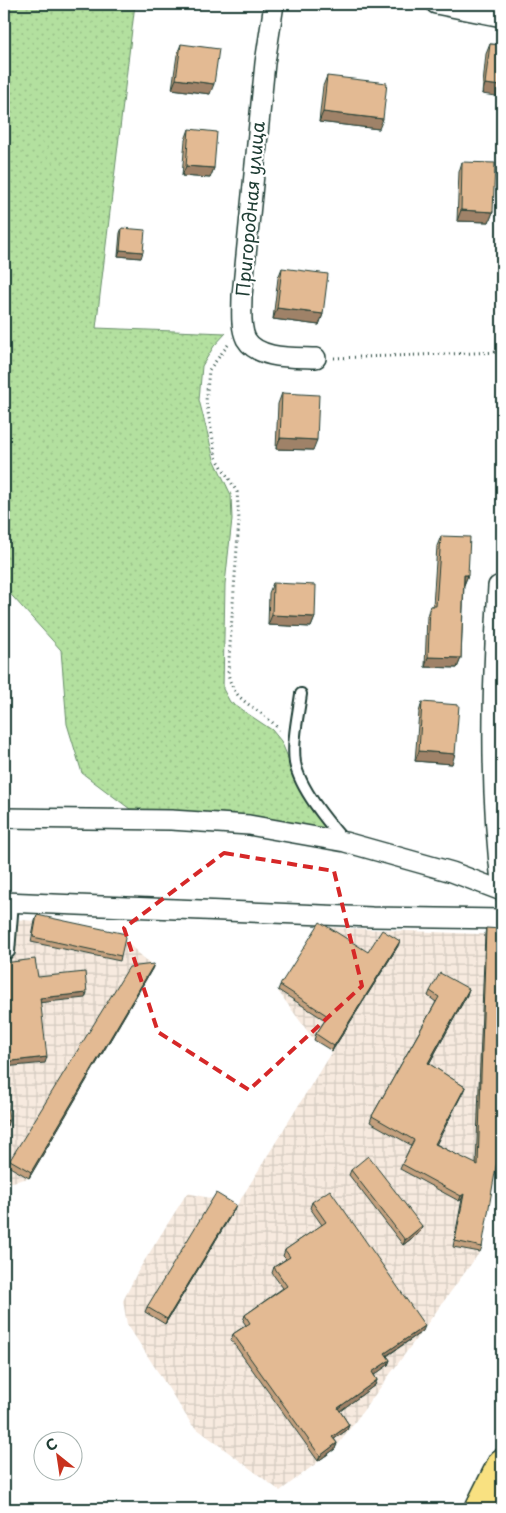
<svg xmlns="http://www.w3.org/2000/svg" width="506" height="1513" font-family="'Playpen Sans',sans-serif">
  <style>
    .industrial { fill: url(#industrial-grid) }
    .grass { fill: url(#grass-dots); stroke: #698e6a }
    .lines { fill: none; stroke-linecap: round; stroke-linejoin: round }
    .service-casing { stroke: #1f3d34; stroke-width: 14 }
    .minor-casing { stroke: #1f3d34; stroke-width: 22 }
    .primary-casing { stroke: #1f3d34; stroke-width: 31 }
    .path { stroke: #1f3d34; stroke-width: 3; stroke-dasharray: 1 4; stroke-linecap: butt }
    .service { stroke: #fff; stroke-width: 10 }
    .minor { stroke: #fff; stroke-width: 19 }
    .primary { stroke: #f9e181; stroke-width: 28 }
    .wall { fill: #c3a07e; stroke: #1f3d34 }
    .shaded-wall { fill: #9f8267; stroke: #1f3d34 }
    .building { fill: #e3ba93; stroke: #1f3d34 }
    .marked { fill: none; stroke: #d62828; stroke-width: 4; stroke-dasharray: 10 6; stroke-linejoin: round }
    .labels { text-anchor: middle; stroke-width: 4.5; stroke-linejoin: round; paint-order: stroke }
    .street-label { font-size: 18px; fill: #1f3d34; stroke: #fff }
  </style>
  <defs>
    <pattern id="industrial-grid" width="8" height="8" patternUnits="userSpaceOnUse" patternTransform="scale(1.25)"><rect width="8" height="8" fill="#f7eadf"/><path d="M0 4h8M4 0v8" fill="none" stroke="#d3cac0"/></pattern>
    <pattern id="grass-dots" width="8" height="8" patternUnits="userSpaceOnUse" patternTransform="scale(1.25)"><rect width="8" height="8" fill="#b3e09f"/><path d="M2 2h.1M6 6h.1" fill="none" stroke="#9ac18a" stroke-width="1.8" stroke-linecap="round"/></pattern>
  </defs>
  <rect width="100%" height="100%" fill="#fff"/>
  <filter id="ink" filterUnits="userSpaceOnUse"><feTurbulence type="fractalNoise" baseFrequency=".02" numOctaves="2"/><feDisplacementMap in="SourceGraphic" scale="10" xChannelSelector="R" yChannelSelector="G"/><feConvolveMatrix kernelMatrix="1 2 1 2 8 2 1 2 1" color-interpolation-filters="sRGB"/></filter>
  <g filter="url(#ink)">
    <!-- industrial -->
    <g class="industrial">
      <path d="M4 918 35 921 124 940 154 967 29 1178 4 1184Z"/>
      <path d="M318 927 502 935 497 1156 480 1252 335 1449 280 1491 192 1425 127 1324 123 1301 138 1271 187 1193 214 1199 234 1210 332 1051 314 1040 278 991Z"/>
    </g>
    <!-- grass -->
    <path class="grass" d="M4 4H135L96 328 226 333 214 346 202 366 199 400 214 459 231 495 232 519 225 584 223 689 230 702 272 730 281 741 299 783 330 832 169 811 130 809 82 773 67 724 61 650 4 587Z"/>
    <g class="lines">
      <!-- service casing -->
      <g class="service-casing">
        <g id="service">
          <path d="M301 694C298 716 292 741 295 763 300 789 328 822 344 841"/>
          <path d="M9 952 13 902"/>
        </g>
      </g>
      <!-- minor casing -->
      <g class="minor-casing">
        <g id="minor">
          <path d="M274 4 265 63 242 296C242 309 240 327 246 339 258 360 295 357 316 358"/>
          <path d="M436 4 502 17"/>
          <path d="M498 586C492 689 489 788 502 890"/>
          <path d="M4 818 171 820 249 825 345 842 452 872 502 891"/>
          <path d="M4 902 372 917 502 919"/>
        </g>
      </g>
      <!-- primary casing -->
      <g class="primary-casing">
        <path id="primary" d="M479 1509 502 1463"/>
      </g>
      <!-- path -->
      <g class="path">
        <path d="M228 345 209 370 206 401 216 457 237 492 239 520 228 673C234 706 261 706 279 730"/>
        <path d="M334 358 502 352"/>
      </g>
      <!-- service -->
      <use href="#service" class="service"/>
      <!-- minor -->
      <use href="#minor" class="minor"/>
      <!-- primary -->
      <use href="#primary" class="primary"/>
    </g>
    <!-- wall -->
    <g class="wall">
      <path d="M181 44 210 94 172 89 177 55Z"/>
      <path d="M490 44 502 45 482 94 486 54Z"/>
      <path d="M327 76 379 129 319 122 323 86Z"/>
      <path d="M189 129 214 168 210 178 182 176 185 140Z"/>
      <path d="M462 162 493 212 489 222 457 221 459 172Z"/>
      <path d="M122 228 141 258 118 256 120 233Z"/>
      <path d="M282 268 323 314 319 325 273 319 278 278Z"/>
      <path d="M282 393 313 450 276 449 278 404Z"/>
      <path d="M441 536 468 575 464 585 461 658 457 668 425 667 427 616 430 606H433L437 546Z"/>
      <path d="M273 583 315 617 311 627 268 625 269 593Z"/>
      <path d="M4 617 7 687 5 693 4 692Z"/>
      <path d="M422 702 452 764 415 761 419 712Z"/>
      <path d="M37 915 121 956 120 961 31 942 35 921Z"/>
      <path d="M486 928 482 1247 480 1252 453 1247 462 1199 459 1201 400 1169 411 1145 370 1122 372 1116 436 1002 428 996 430 991 467 995 429 1064 465 1087 463 1092 436 1144 476 1165 485 934Z"/>
      <path d="M398 946 332 1051 314 1040 316 1034 325 1020 278 990 280 985 368 952Z"/>
      <path d="M154 964 152 969 29 1178 8 1166 10 1160Z"/>
      <path d="M351 1170 422 1226 420 1232 403 1245 349 1175Z"/>
      <path d="M312 1202 423 1331 387 1356 390 1360 388 1365 374 1375 377 1380 375 1385 340 1411 349 1425 347 1430 334 1439 337 1443 335 1449 318 1461 231 1340 233 1334 246 1325 243 1321 245 1315 283 1288 272 1273 274 1267 286 1259 283 1256 285 1250 322 1225 310 1208Z"/>
      <path d="M234 1210 165 1324 145 1312 147 1307Z"/>
    </g>
    <!-- shaded-wall -->
    <g class="shaded-wall">
      <path d="M176 79 214 84 210 94 172 89Z"/>
      <path d="M485 84 502 86V97L482 94Z"/>
      <path d="M323 112 383 119 379 129 319 122Z"/>
      <path d="M186 166 214 168 210 178 182 176Z"/>
      <path d="M461 210 493 212 489 222 457 221Z"/>
      <path d="M120 250 143 252 141 258 118 256Z"/>
      <path d="M277 308 323 314 319 325 273 319Z"/>
      <path d="M280 438 317 440 313 450 276 449Z"/>
      <path d="M464 575H468L464 585Z"/>
      <path d="M272 615 315 617 311 627 268 625Z"/>
      <path d="M428 657 461 658 457 668 425 667Z"/>
      <path d="M4 743H7L5 748H4Z"/>
      <path d="M419 751 455 754 452 764 415 761Z"/>
      <path d="M400 941 398 946 332 1051 334 1046Z"/>
      <path d="M154 964 152 969 29 1178 31 1172Z"/>
      <path d="M469 989 467 995 426 1069 428 1063Z"/>
      <path d="M87 993 85 998 38 1003 40 998Z"/>
      <path d="M47 1057 45 1063 4 1067V1062Z"/>
      <path d="M465 1087 463 1092 434 1149 435 1144Z"/>
      <path d="M9 1120 7 1126H4V1121Z"/>
      <path d="M464 1194 462 1199 459 1201 461 1196Z"/>
      <path d="M236 1205 234 1210 165 1324 167 1319Z"/>
      <path d="M422 1226 420 1232 403 1245 405 1240Z"/>
      <path d="M425 1326 423 1331 383 1358 385 1353Z"/>
      <path d="M390 1360 388 1365 370 1378 372 1372Z"/>
      <path d="M377 1380 375 1385 336 1414 338 1408Z"/>
      <path d="M349 1425 347 1430 330 1442 332 1437Z"/>
      <path d="M337 1443 335 1449 318 1461 320 1456Z"/>
    </g>
    <!-- building -->
    <g class="building">
      <path d="M181 44 219 49 214 84 176 79Z"/>
      <path d="M490 44 502 45V86L485 84Z"/>
      <path d="M327 76 387 83 383 119 323 112Z"/>
      <path d="M189 129 217 132 214 168 186 166Z"/>
      <path d="M462 162 495 163 493 212 461 210Z"/>
      <path d="M122 228 145 230 143 252 120 250Z"/>
      <path d="M282 268 328 274 323 314 277 308Z"/>
      <path d="M282 393 319 395 317 440 280 438Z"/>
      <path d="M441 536 470 537 468 575H464L461 658 428 657 430 606H436Z"/>
      <path d="M273 583 316 585 315 617 272 615Z"/>
      <path d="M4 617 8 618 7 687H4Z"/>
      <path d="M422 702 459 705 455 754 419 751Z"/>
      <rect x="4" y="721" width="3" height="22"/>
      <path d="M37 915 126 934 121 956 33 937Z"/>
      <path d="M320 922 368 952 382 930 400 941 334 1046 316 1034 328 1016 280 985Z"/>
      <path d="M486 928 502 929V1064L499 1150 482 1247 455 1241 464 1194 461 1196 402 1164 414 1140 372 1116 439 997 430 991 440 973 469 989 428 1063 465 1087 435 1144 478 1165Z"/>
      <path d="M35 959 38 977 85 972 87 993 40 998 47 1057 4 1062V963Z"/>
      <path d="M154 964 31 1172 10 1160 129 967Z"/>
      <path d="M4 1069 9 1120 4 1121Z"/>
      <path d="M368 1156 422 1226 405 1240 351 1170Z"/>
      <path d="M330 1190 425 1326 385 1353 390 1360 372 1372 377 1380 338 1408 349 1425 332 1437 337 1443 320 1456 233 1334 250 1323 245 1315 287 1286 274 1267 290 1257 285 1250 326 1222 312 1202Z"/>
      <path d="M216 1193 236 1205 167 1319 147 1307Z"/>
    </g>
  </g>
  <!-- marked area -->
  <path class="marked" d="M224 853 334 871 362 986 249 1090 158 1032 124 928Z"/>
  <g class="labels">
    <!-- street labels -->
    <g class="street-label">
      <text transform="translate(251 209) rotate(-85)" y="6">Пригородная улица</text>
    </g>
  </g>
  <!-- margin -->
  <rect width="506" height="1513" fill="none" stroke="#fff" stroke-width="20"/>
  <rect x="10" y="10" width="486" height="1493" fill="none" stroke="#1f3d34" stroke-width="2" filter="url(#ink)"/>
  <!-- north arrow -->
  <g transform="translate(58 1456) rotate(330)"><circle r="24" fill="#ffffff" stroke="#a5b1ae"/>
  <path d="M0-4L9 19L0 12L-9 19Z" fill="#c8321e"/>
  <text y="-8" font-size="14" font-weight="bold" text-anchor="middle" fill="#1f3d34">С</text>
  </g>
</svg>
